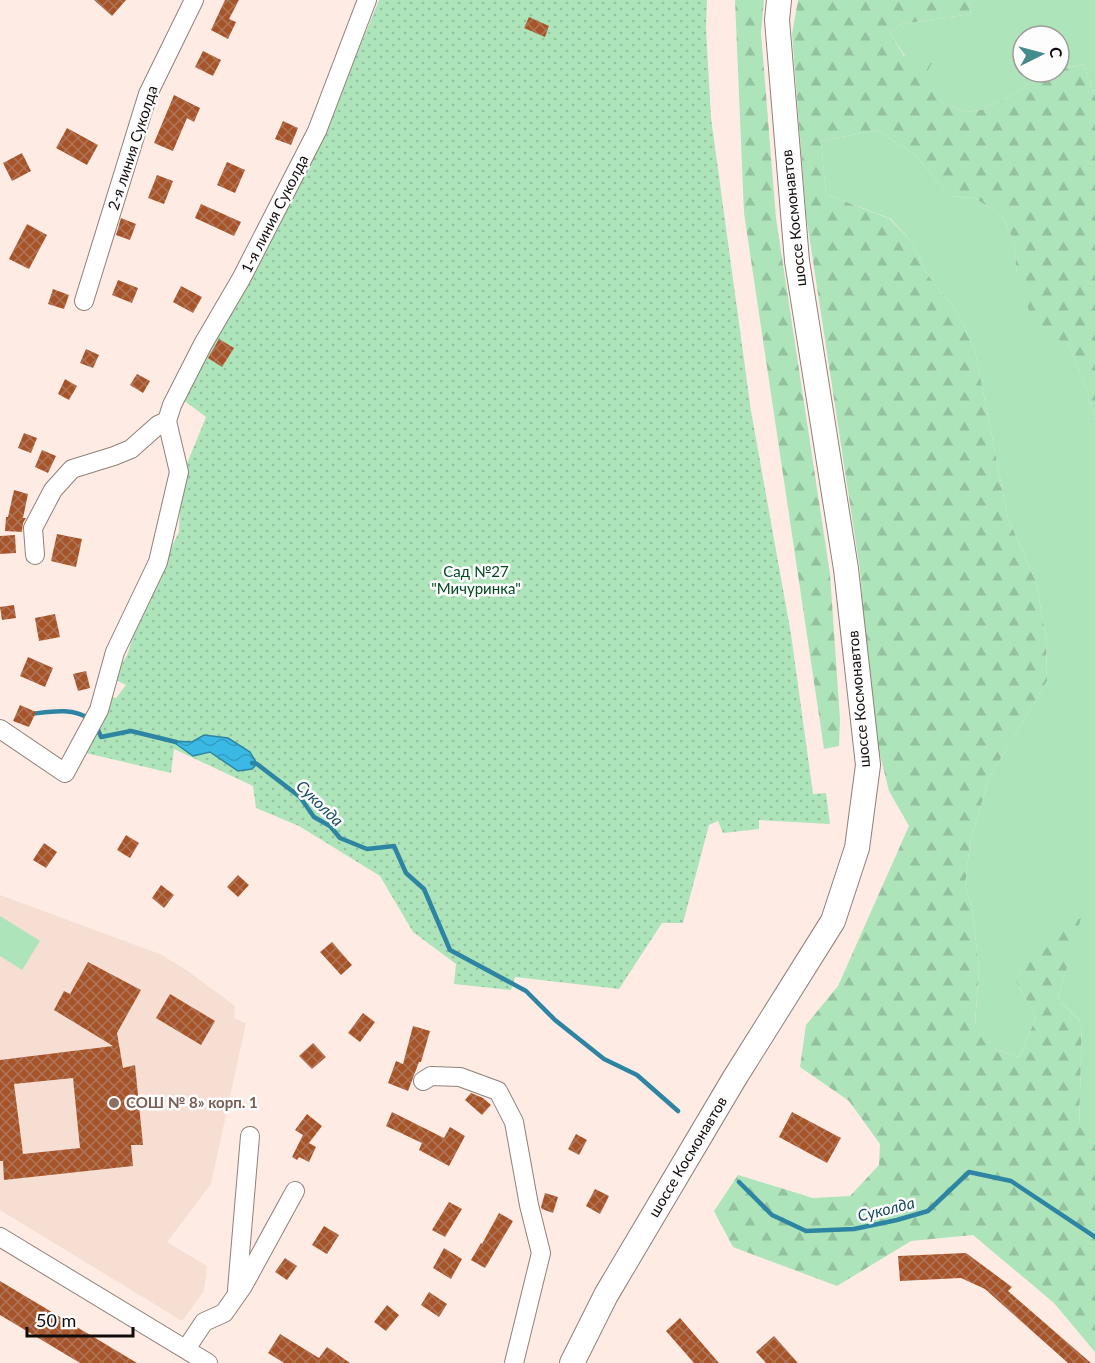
<svg xmlns="http://www.w3.org/2000/svg" width="1095" height="1363" font-family="Lato,sans-serif">
  <style>
    .built { fill: #f6ded3 }
    .grass { fill: #ade4ba }
    .forest { fill: url(#forest-firs) }
    .garden { fill: url(#garden-dots) }
    .water { fill: url(#water-waves); stroke: #2e85a3; stroke-width: 1.5 }
    .lines { fill: none; stroke-linecap: round; stroke-linejoin: round }
    .stream { stroke: #2e85a3; stroke-width: 4.5 }
    .building { fill: url(#building-cross-hatch); fill-rule: evenodd }
    .minor-casing { stroke: #908079; stroke-width: 20 }
    .major-casing { stroke: #908079; stroke-width: 26 }
    .minor { stroke: #fff; stroke-width: 18 }
    .major { stroke: #fff; stroke-width: 24 }
    .education-dot { fill: #8d6e63; stroke: #fdfdfd; stroke-width: 2 }
    .labels { text-anchor: middle; stroke-width: 5; stroke-linejoin: round; paint-order: stroke }
    .street-label { font-size: 15px; fill: #110b09; stroke: #fdfdfd }
    .park-label { font-size: 15px; fill: #014921; stroke: #fdfdfd }
    .education-label { font-size: 15px; font-weight: bold; fill: #785e54; stroke: #fdfdfd; text-anchor: start }
    .water-label { font-size: 16px; font-style: italic; fill: #184b5e; stroke: #fdfdfd }
  </style>
  <defs>
    <pattern id="forest-firs" width="22" height="20" patternUnits="userSpaceOnUse" patternTransform="scale(1.5)"><rect width="22" height="20" fill="#ade4ba"/><path d="M5 1l3.5 6h-7zM16 11l3.5 6h-7z" fill="#94c29f"/></pattern>
    <pattern id="garden-dots" width="8" height="8" patternUnits="userSpaceOnUse" patternTransform="scale(1.5)"><rect width="8" height="8" fill="#ade4ba"/><path d="M2 2h.1M6 6h.1" fill="none" stroke="#94c29f" stroke-width="1.8" stroke-linecap="round"/></pattern>
    <pattern id="water-waves" width="16" height="10" patternUnits="userSpaceOnUse" patternTransform="scale(1.5)"><rect width="16" height="10" fill="#3bb9e5"/><path d="M0 5q4-4 8 0t8 0" fill="none" stroke="#339ec3"/></pattern>
    <pattern id="building-cross-hatch" width="8" height="8" patternUnits="userSpaceOnUse" patternTransform="scale(1.5)"><rect width="8" height="8" fill="#a85429"/><path d="M0 0l8 8M0 8l8-8" fill="none" stroke="#ae765a"/></pattern>
  </defs>
  <rect width="100%" height="100%" fill="#feece4"/>
  <!-- built -->
  <path class="built" d="M0 895 160 954 185 969 235 1006 234 1018 246 1023 211 1184 167 1242 207 1266 204 1291 182 1321 0 1210Z"/>
  <!-- grass -->
  <g class="grass">
    <path d="M969 0H1095V95L1083 64 1059 70V36H1023V72H1048L1044 73 1011 96 981 110 965 112 940 101 921 81 890 33 901 24 971 14Z"/>
    <path d="M877 130 915 155 950 196 974 198 1002 215 1014 242 1017 275 1068 343 1087 390 1095 420V1144L1079 1127 1082 1023 1058 999 1080 919 1033 943 1016 981 1036 1018 1019 1057 997 1050 975 1025 979 968 972 907 965 886 970 843 989 778 1047 681 1046 637 1036 582 1008 518 975 350 958 313 927 274 912 242 891 219 826 194 821 141Z"/>
    <path d="M0 916 40 941 22 970 0 956Z"/>
  </g>
  <!-- forest -->
  <g class="forest">
    <path d="M735 0H764L761 33 776 218 830 574 840 719 839 746 824 749 744 213Z"/>
    <path d="M798 0H969L971 14 901 24 890 33 904 56 932 63 922 81 940 101 965 112 981 110 1011 96 1044 73 1059 72V70L1083 64 1095 95V420L1087 390 1068 343 1036 332 1017 275 1014 242 1002 215 974 198 950 196 915 155 877 130 821 141 826 194 890 219 912 242 927 274 958 313 975 350 1008 518 1036 582 1046 637 1047 681 989 778 970 843 965 886 972 907 979 968 975 1024 997 1050 1019 1057 1036 1018 1016 981 1033 942 1081 918 1058 999 1082 1023 1079 1126 1095 1144V1352L1054 1303 973 1235 911 1241 837 1286 733 1247 714 1211 738 1175 813 1198 850 1196 879 1165 880 1144 849 1101 800 1067 806 1025 838 986 909 826 889 791 871 719 860 570 806 215 792 34Z"/>
  </g>
  <!-- garden -->
  <path class="garden" d="M379 0H707L706 28 711 118 751 411 791 634 813 794 826 793 830 824 759 820V829L723 833 718 821 709 825 683 923H662L619 989 515 977 511 990 454 984 456 964 413 932 380 876 299 826 256 808 253 786 174 749 171 773 86 753 111 697 116 698 126 685 114 679 128 653 142 605 179 532 181 478 206 417 182 399 325 131Z"/>
  <!-- water -->
  <path class="water" d="M204 735 228 738 250 752 257 764 252 769 238 771 210 752 193 756 172 741 192 742Z"/>
  <g class="lines">
    <!-- stream -->
    <g class="stream">
      <path d="M30 714C49 712 73 707 89 719"/>
      <path d="M97 727 101 737 131 731 176 742"/>
      <path d="M252 763 257 764 300 797 314 817 330 826 340 838 367 849 394 846 406 873 424 889 450 950 526 991 555 1020 604 1059 637 1075 678 1111"/>
      <path d="M739 1182 772 1215 806 1231 854 1229 897 1220 928 1211 969 1172 1011 1181 1095 1237"/>
    </g>
  </g>
  <!-- building -->
  <g class="building">
    <path d="M94 0H126L112 16Z"/>
    <path d="M225 0H239L229 19 236 22 228 39 211 30Z"/>
    <path d="M529 17 549 26 545 37 524 28Z"/>
    <path d="M203 51 221 60 213 76 195 67Z"/>
    <path d="M174 95 200 108 194 122 187 118 173 151 154 143Z"/>
    <path d="M283 121 298 128 291 145 275 139Z"/>
    <path d="M67 128 98 145 87 165 56 148Z"/>
    <path d="M22 153 31 171 12 181 3 163Z"/>
    <path d="M227 162 245 170 235 193 217 185Z"/>
    <path d="M157 175 173 181 164 204 148 198Z"/>
    <path d="M201 204 241 222 234 236 195 218Z"/>
    <path d="M121 218 136 224 130 240 116 235Z"/>
    <path d="M27 224 47 235 29 269 9 259Z"/>
    <path d="M118 280 138 288 132 303 112 295Z"/>
    <path d="M181 286 202 297 193 313 173 302Z"/>
    <path d="M53 289 69 295 64 309 48 304Z"/>
    <path d="M219 339 234 348 222 367 208 358Z"/>
    <path d="M86 349 99 355 93 368 80 363Z"/>
    <path d="M137 374 150 381 143 393 130 385Z"/>
    <path d="M65 379 77 386 69 400 58 394Z"/>
    <path d="M24 433 37 438 31 453 18 448Z"/>
    <path d="M42 450 56 456 48 473 35 467Z"/>
    <path d="M14 490 28 494 23 518H26L23 523 22 532 5 531 6 517H8Z"/>
    <path d="M57 534 82 539 76 567 51 561Z"/>
    <path d="M15 535 16 553 0 554V536Z"/>
    <path d="M14 605 16 618 2 620 0 607Z"/>
    <path d="M55 614 60 637 39 641 35 618Z"/>
    <path d="M28 657 53 668 45 687 20 676Z"/>
    <path d="M86 671 90 688 78 691 73 674Z"/>
    <path d="M20 705 36 712 29 727 13 721Z"/>
    <path d="M126 835 139 843 130 858 117 850Z"/>
    <path d="M44 843 57 852 46 868 33 860Z"/>
    <path d="M238 875 249 885 238 897 227 887Z"/>
    <path d="M161 885 174 895 164 908 152 898Z"/>
    <path d="M332 942 352 965 341 975 320 952Z"/>
    <path d="M88 962 141 990 117 1033 123 1068 135 1065 143 1145H131L133 1166 4 1180 3 1161H0V1060L113 1046 54 1010 64 991 70 994ZM73 1078 80 1148 23 1154 14 1084Z"/>
    <path d="M170 994 215 1021 201 1045 156 1018Z"/>
    <path d="M363 1013 375 1022 360 1042 348 1033Z"/>
    <path d="M413 1026 430 1031 421 1062H419L408 1091 388 1083 396 1061 403 1064Z"/>
    <path d="M313 1043 326 1057 312 1069 299 1056Z"/>
    <path d="M471 1093 483 1098 491 1105 482 1115 465 1100Z"/>
    <path d="M392 1112 444 1138 450 1127 465 1136 449 1166 419 1150 422 1143 386 1126Z"/>
    <path d="M792 1112 841 1138 827 1163 779 1137Z"/>
    <path d="M307 1114 322 1126 309 1143 316 1147 309 1162 299 1157 297 1160 292 1157 303 1135 295 1130Z"/>
    <path d="M576 1134 587 1140 579 1155 568 1149Z"/>
    <path d="M595 1189 609 1196 600 1214 586 1206Z"/>
    <path d="M545 1193 558 1197 553 1213 542 1209 541 1207Z"/>
    <path d="M449 1202 462 1209 445 1237 432 1230Z"/>
    <path d="M499 1213 513 1221 485 1268 471 1260 481 1243 482 1244Z"/>
    <path d="M324 1226 339 1235 327 1254 312 1245Z"/>
    <path d="M444 1248 462 1259 451 1279 433 1268Z"/>
    <path d="M966 1253 1012 1287 1008 1291 1091 1363H1068L985 1289 961 1278 900 1281 898 1256Z"/>
    <path d="M285 1258 297 1266 287 1280 275 1272Z"/>
    <path d="M0 1281 137 1363H80L0 1315Z"/>
    <path d="M429 1292 447 1304 439 1317 421 1305Z"/>
    <path d="M387 1305 399 1315 386 1331 374 1322Z"/>
    <path d="M680 1318 719 1363H694L666 1331Z"/>
    <path d="M280 1334 319 1358 327 1347 350 1363H284L268 1353Z"/>
    <path d="M774 1336 798 1363H766L756 1352Z"/>
  </g>
  <g class="lines">
    <!-- minor casing -->
    <g class="minor-casing">
      <g id="minor">
        <path d="M84 301 148 94 194 0"/>
        <path d="M35 555 33 528 53 490 72 469 114 456 131 449 158 425 167 421"/>
        <path d="M0 729 65 773 99 710 115 652 158 562 179 472 167 421 172 405 203 344 241 279 317 131 367 0"/>
        <path d="M423 1081 431 1076 460 1077 498 1091 514 1122 529 1205 541 1253 514 1363"/>
        <path d="M0 1237 208 1363"/>
        <path d="M237 1290 250 1136"/>
        <path d="M186 1349 204 1322 224 1313 243 1286 295 1191"/>
      </g>
    </g>
    <!-- major casing -->
    <g class="major-casing">
      <path id="major" d="M572 1363 606 1295 734 1079 833 921 857 848 868 765 846 569 797 261 777 20 779 0"/>
    </g>
    <!-- minor -->
    <use href="#minor" class="minor"/>
    <!-- major -->
    <use href="#major" class="major"/>
  </g>
  <!-- markers -->
  <circle class="education-dot" cx="114" cy="1103" r="6"/>
  <g class="labels">
    <!-- street labels -->
    <g class="street-label">
      <text transform="translate(133 148) rotate(-72)" y="5">2-я линия Суколда</text>
      <text transform="translate(275 214) rotate(-63)" y="5">1-я линия Суколда</text>
      <text transform="translate(794 218) rotate(-96)" y="5">шоссе Космонавтов</text>
      <text transform="translate(859 699) rotate(-95)" y="5">шоссе Космонавтов</text>
      <text transform="translate(688 1157) rotate(-59)" y="5">шоссе Космонавтов</text>
    </g>
    <!-- park labels -->
    <g class="park-label">
      <text x="476" y="577">Сад №27<tspan x="476" dy="17">"Мичуринка"</tspan></text>
    </g>
    <!-- education labels -->
    <g class="education-label">
      <text x="126" y="1108">СОШ № 8» корп. 1</text>
    </g>
    <!-- water labels -->
    <g class="water-label">
      <text transform="translate(320 803) rotate(44)" y="6">Суколда</text>
      <text transform="translate(886 1209) rotate(-14)" y="6">Суколда</text>
    </g>
  </g>
  <!-- north arrow -->
  <g transform="translate(1041 54) rotate(84)"><circle r="28" fill="#fdfdfd" stroke="#9f9c9b" stroke-width="1.5"/>
  <path d="M0-4.5L10 22L0 15L-10 22Z" fill="#448c8b"/>
  <text y="-9" font-size="16" font-weight="bold" text-anchor="middle" fill="#110b09">С</text>
  </g>
  <!-- scale -->
  <path d="M27 1327v9h106v-9" fill="none" stroke="#110b09" stroke-width="3"/>
  <text x="36" y="1327" font-size="18" fill="#110b09" stroke="#fdfdfd" stroke-width="4.5" paint-order="stroke">50 m</text>
</svg>
